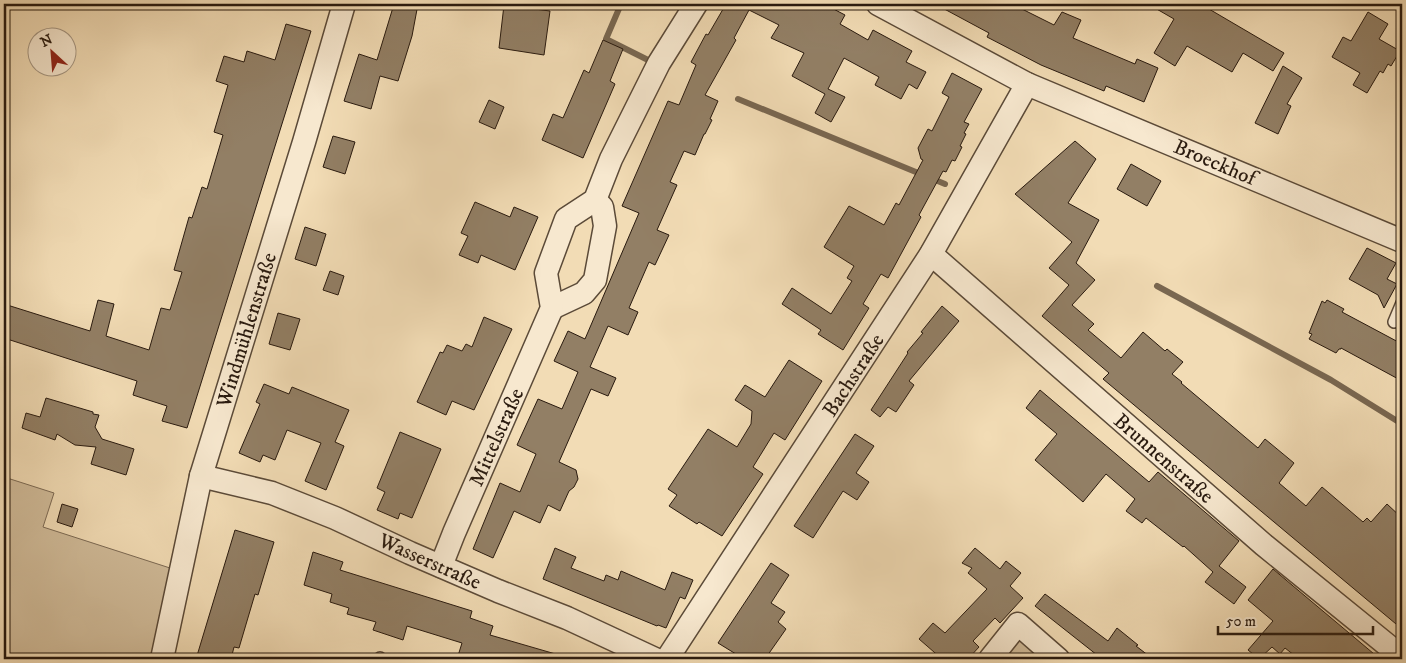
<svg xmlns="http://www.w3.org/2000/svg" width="1406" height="663" font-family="'IM FELL DW Pica',serif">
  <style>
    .green { fill: #d0bb99; stroke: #7c6a54 }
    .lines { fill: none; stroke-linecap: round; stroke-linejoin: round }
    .stream { stroke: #796751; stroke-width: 6 }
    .building { fill: #927f65; stroke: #291a0f }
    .service-casing { stroke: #5b4a38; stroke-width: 14 }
    .minor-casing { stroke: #5b4a38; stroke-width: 25 }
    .service { stroke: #f7e8cf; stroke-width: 11 }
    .minor { stroke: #f7e8cf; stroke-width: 22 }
    .labels { text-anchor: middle; stroke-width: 4; stroke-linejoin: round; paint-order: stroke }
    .street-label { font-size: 21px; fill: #291a0f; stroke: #f7e8cf }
  </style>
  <rect width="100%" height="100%" fill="#f2dcb5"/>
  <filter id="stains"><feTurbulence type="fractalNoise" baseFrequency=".004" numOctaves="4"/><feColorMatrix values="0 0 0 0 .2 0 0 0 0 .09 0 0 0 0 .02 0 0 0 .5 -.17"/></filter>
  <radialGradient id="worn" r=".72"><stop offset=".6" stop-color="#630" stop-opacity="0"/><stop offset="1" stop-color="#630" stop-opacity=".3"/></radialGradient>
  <!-- green -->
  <g class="green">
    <path d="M4 477 54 493 43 527 170 568 160 659H4Z"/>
    <path d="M1019 637 1045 659H1001Z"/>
  </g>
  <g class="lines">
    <!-- stream -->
    <g class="stream">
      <path d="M621 4 606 39 648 60"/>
      <path d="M738 99 945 184"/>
      <path d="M1157 286 1331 380 1402 424"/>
    </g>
  </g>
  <!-- building -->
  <g class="building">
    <path d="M394 4H418L412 36 398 81 380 76 371 109 344 101 359 54 377 60Z"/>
    <path d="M726 4H824L845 15 840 24 868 40 873 30 912 51 906 62 926 72 917 89 909 84 901 99 875 85 879 77 844 58 828 89 845 97 831 122 815 113 825 94 792 76 804 53 771 38 779 25 749 10 734 38 736 40 705 95 718 101 710 119 712 120 705 134H704L695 155 684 151 670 182 677 185 657 230 669 235 655 265 649 262 629 308 638 312 628 335 608 326 590 367 616 378 608 396 591 389 559 462 576 470 578 479 574 487 569 491 560 511 548 505 540 523 514 511 493 558 473 549 500 483 520 492 536 454 517 445 538 399 562 409 578 372 554 361 568 331 585 339 639 213 622 206 668 101 679 105 696 65 691 62 706 34 708 35Z"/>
    <path d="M935 4H1012L1054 25 1062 12 1081 20 1073 38 1135 64 1137 59 1158 68 1144 102 1106 86 1104 91 1041 65 987 37 989 33Z"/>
    <path d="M1148 4H1212L1209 9 1284 53 1273 71 1243 53 1232 72 1187 46 1175 66 1154 53 1174 19Z"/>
    <path d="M504 5 550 11 544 55 499 48Z"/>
    <path d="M1368 12 1388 24 1379 39 1400 51 1391 66 1388 64 1383 73 1380 71 1367 93 1353 85 1360 73 1332 57 1343 37 1351 41Z"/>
    <path d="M286 24 311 31 187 428 162 421 167 406 133 395 137 381 4 338V304L90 331 98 300 114 304 106 336 149 350 161 308 170 310 182 272 174 270 189 217 192 218 202 187 207 189 223 135 214 132 228 85 216 81 224 56 244 62 247 51 275 60Z"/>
    <path d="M603 40 623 49 610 81 615 84 583 158 542 140 553 114 563 118 584 70 589 73Z"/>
    <path d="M1283 66 1302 78 1287 104 1291 106 1278 134 1255 123Z"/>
    <path d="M952 73 982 89 964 122 969 124 964 133 966 134 960 146 962 147 955 161 952 160 946 172 943 171 919 215 921 217 888 278 881 274 863 304 869 308 843 350 818 334 821 330 782 304 792 288 831 314 852 281 847 278 854 266 824 247 849 206 884 225 896 203 899 205 923 160 921 159 918 148 928 129 932 131 949 97 942 93Z"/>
    <path d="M489 100 504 107 495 129 479 122Z"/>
    <path d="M333 136 355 142 345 174 323 167Z"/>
    <path d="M1075 141 1096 159 1068 203 1099 220 1076 263 1095 280 1072 305 1094 324 1088 330 1121 358 1143 332 1165 351 1167 349 1183 362 1172 374 1182 382 1181 383 1258 448 1265 439 1294 463 1279 483 1306 506 1322 487 1363 522 1367 518 1371 522 1387 504 1402 518V629L1103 379 1109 373 1042 316 1069 285 1049 268 1072 242 1015 194Z"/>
    <path d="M1131 164 1161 181 1147 206 1117 189Z"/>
    <path d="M475 202 510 217 514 207 538 217 515 270 481 255 478 263 459 255 468 236 461 233Z"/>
    <path d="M305 227 326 234 316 266 295 259Z"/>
    <path d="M1367 248 1396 263 1387 279 1397 284 1384 308 1378 295 1349 279Z"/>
    <path d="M330 271 344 276 338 295 323 290Z"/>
    <path d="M1327 300 1344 309 1342 312 1402 344V381L1341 348V349H1339L1336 353 1309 339 1312 334 1309 333 1322 301 1325 303Z"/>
    <path d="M942 306 959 321 909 381 914 385 896 412 888 407 880 417 871 410 908 353 907 352 923 333 921 332Z"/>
    <path d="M278 313 300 319 290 350 269 344Z"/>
    <path d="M484 317 512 329 474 410 452 401 446 415 417 402 440 352 443 353 447 345 462 351 466 344 472 347Z"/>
    <path d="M789 360 822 381 785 440 774 433 753 467 763 474 722 536 699 522 697 524 669 506 677 495 668 489 708 429 737 447 751 424 752 411 735 400 745 385 765 397Z"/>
    <path d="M264 384 289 394 292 387 349 410 335 442 344 446 342 451 326 490 305 481 321 443 287 430 275 460 263 455 260 462 239 453 260 404 256 402Z"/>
    <path d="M1040 390 1149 482 1158 472 1239 541 1219 566 1246 587 1234 604 1205 582 1213 572 1184 546 1183 547 1146 518 1142 523 1126 511 1135 499 1106 474 1083 502 1035 460 1057 434 1026 408Z"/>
    <path d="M46 398 93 412V414L99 415 95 427 102 439 134 449 126 475 91 464 96 447 75 445 57 434 55 440 22 428 26 413 40 417Z"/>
    <path d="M400 432 441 449 412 518 400 513 398 519 377 510 385 492 377 488Z"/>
    <path d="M855 434 874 446 856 473 869 482 857 500 843 491 813 538 794 526Z"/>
    <path d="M62 504 78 509 72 527 57 522Z"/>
    <path d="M235 530 274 542 258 595 255 594 239 648 234 647 231 659H196Z"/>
    <path d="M555 548 576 557 571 568 604 581 606 575 618 580 621 571 665 590 672 572 693 580 685 599 680 597 666 628 658 625 657 626 543 579Z"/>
    <path d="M975 548 1000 569 1006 561 1021 573 1010 586 1023 598 1000 623 995 618 973 641 979 647 968 659H942L919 639 933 623 945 633 987 589 968 573 972 568 962 563Z"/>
    <path d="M313 552 343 562 340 570 472 611 470 618 493 626 490 635 559 655 558 659H457L462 643 407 626 403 640 373 630 376 622 347 614 349 608 330 602 332 594 304 585Z"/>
    <path d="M771 563 789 575 771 603 785 612 778 622 786 629 765 659H744L718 643Z"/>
    <path d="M1273 569 1286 580 1380 659H1299L1285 648 1280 654 1272 647 1259 659 1248 650 1273 621 1248 600Z"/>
    <path d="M1045 594 1108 641 1117 628 1138 645 1136 646 1153 659H1094L1097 655 1035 606Z"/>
  </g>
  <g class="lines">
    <!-- service casing -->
    <g class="service-casing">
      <g id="service">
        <path d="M1394 322 1402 303"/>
        <path d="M380 659V658"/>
      </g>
    </g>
    <!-- minor casing -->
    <g class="minor-casing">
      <g id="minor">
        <path d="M878 4 1027 84 1402 241"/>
        <path d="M931 254 1264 545 1402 657"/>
        <path d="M552 308 584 293 595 280 605 226 602 207 595 200"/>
        <path d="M201 476 272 493 335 518 410 553 498 591 567 618 655 659"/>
        <path d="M441 566 454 533 552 308 546 273 566 219 595 200 611 159 659 63 696 4"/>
        <path d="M162 659 201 476 304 142 344 4"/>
        <path d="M667 659 931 254 1027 84"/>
        <path d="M990 659 1018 624 1058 659"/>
      </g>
    </g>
    <!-- service -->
    <use href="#service" class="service"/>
    <!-- minor -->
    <use href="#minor" class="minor"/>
  </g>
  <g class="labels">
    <!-- street labels -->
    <g class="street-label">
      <text transform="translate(1215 162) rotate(23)" y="7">Broeckhof</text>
      <text transform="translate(246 330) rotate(-73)" y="7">Windmühlenstraße</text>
      <text transform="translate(853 375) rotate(-57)" y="7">Bachstraße</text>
      <text transform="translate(496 437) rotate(-66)" y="7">Mittelstraße</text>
      <text transform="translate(1164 458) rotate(41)" y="7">Brunnenstraße</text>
      <text transform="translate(430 561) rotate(24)" y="7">Wasserstraße</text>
    </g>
  </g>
  <!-- margin -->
  <rect width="1406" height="663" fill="none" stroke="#f2dcb5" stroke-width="20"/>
  <rect x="5" y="5" width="1396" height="653" fill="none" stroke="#291a0f" stroke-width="2.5"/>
  <rect x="10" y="10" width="1386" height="643" fill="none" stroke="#291a0f"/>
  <!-- north arrow -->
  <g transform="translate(52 52) rotate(334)"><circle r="24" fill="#f7e8cf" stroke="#a59682"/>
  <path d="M0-4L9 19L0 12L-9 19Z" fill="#8f2418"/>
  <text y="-8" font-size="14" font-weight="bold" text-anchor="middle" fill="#291a0f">N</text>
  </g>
  <!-- scale -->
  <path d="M1218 626v8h155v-8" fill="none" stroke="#291a0f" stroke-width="2.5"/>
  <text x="1226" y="626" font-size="15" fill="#291a0f" stroke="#f7e8cf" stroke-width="4" paint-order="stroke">50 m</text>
  <rect width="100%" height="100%" filter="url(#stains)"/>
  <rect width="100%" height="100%" fill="url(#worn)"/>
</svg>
